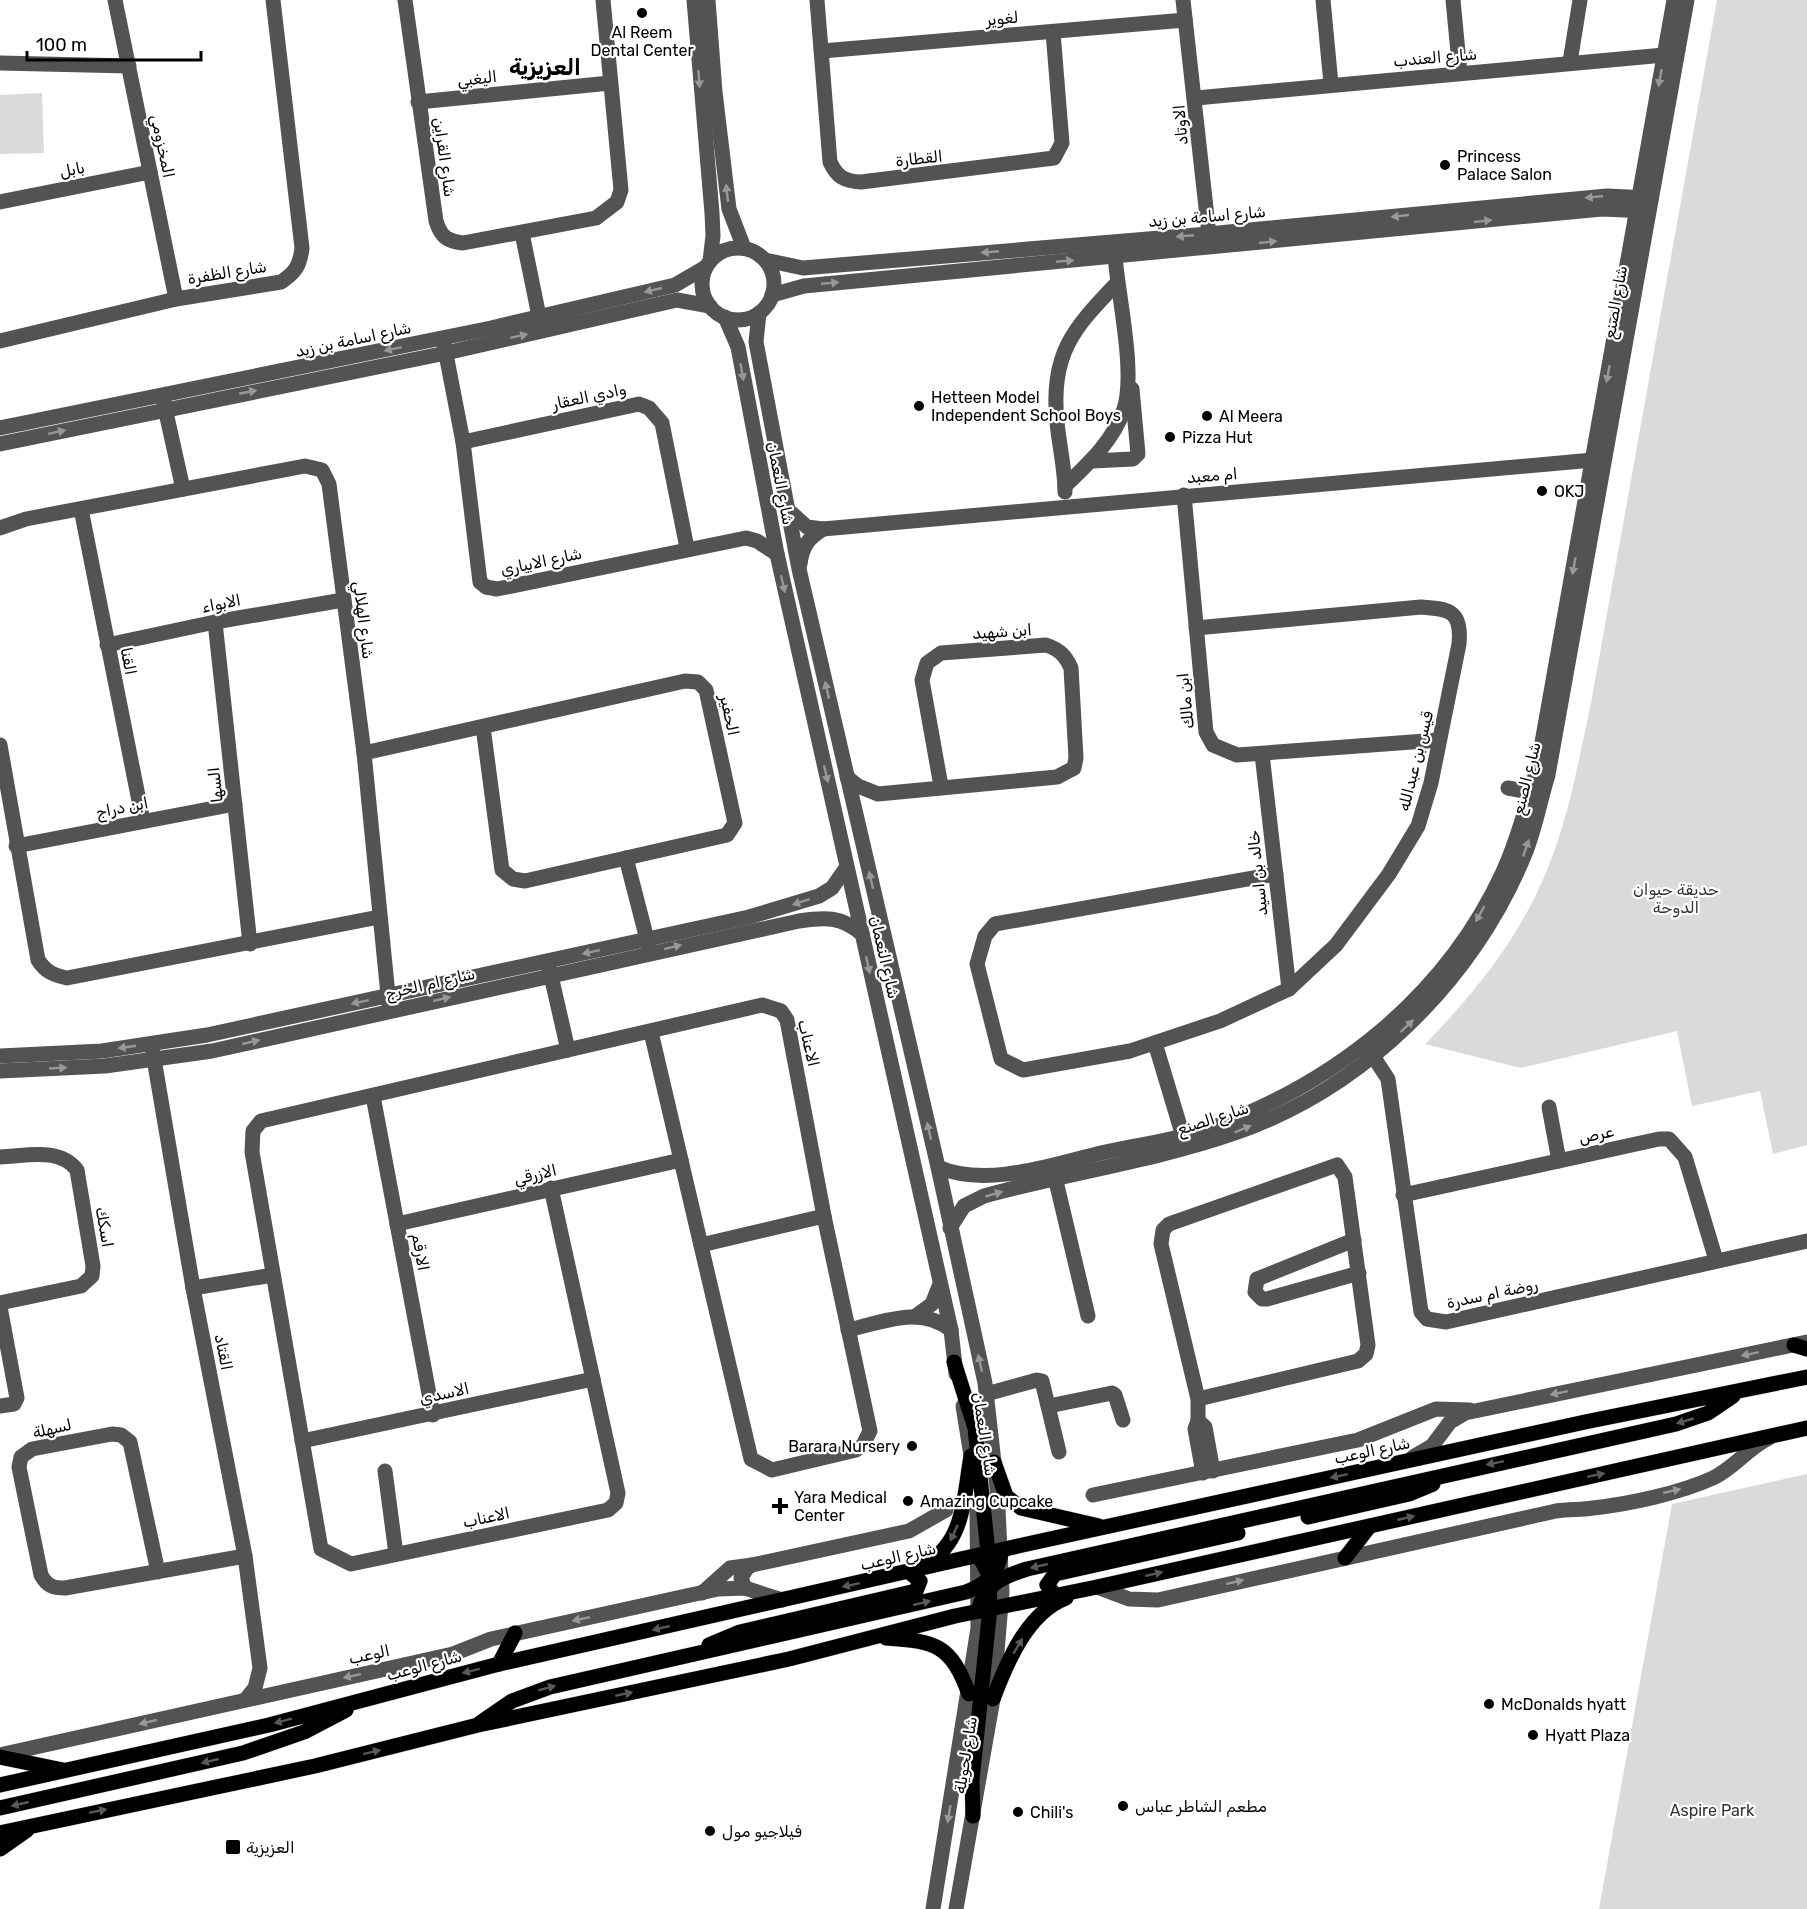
<svg xmlns="http://www.w3.org/2000/svg" width="1807" height="1909" font-family="Rubik,Cairo,sans-serif">
  <style>
    .green { fill: #dadada }
    .lines { fill: none; stroke-linecap: round; stroke-linejoin: round }
    .major-casing { stroke: #dbdbdb; stroke-width: 16 }
    .minor { stroke: #535353; stroke-width: 15 }
    .major { stroke: #000; stroke-width: 15 }
    .oneway { fill: #989898 }
    .oneway2 { fill: #595959 }
    .poi-dot { fill: #000; stroke: #fff; stroke-width: 2 }
    .labels { text-anchor: middle; stroke-width: 4.5; stroke-linejoin: round; paint-order: stroke }
    .street-label { font-size: 16px; fill: #000; stroke: #fff }
    .poi-label { font-size: 16px; fill: #000; stroke: #fff; text-anchor: start }
    .park-label { font-size: 16px; fill: #313131; stroke: #fff }
    .district-label { font-size: 22px; font-weight: bold; fill: #000; stroke: #fff }
  </style>
  <rect width="100%" height="100%" fill="#fff"/>
  <!-- green -->
  <g class="green">
    <path d="M1717 0H1807V1145L1773 1154 1760 1091 1692 1106 1677 1031 1521 1068 1425 1044C1475 993 1520 937 1547 870 1569 817 1579 758 1591 703Z"/>
    <path d="M42 93 44 153 0 154V95Z"/>
    <path d="M1807 1474V1909H1599L1672 1504Z"/>
  </g>
  <g class="lines">
    <!-- major casing -->
    <g class="major-casing">
      <g id="major">
        <path d="M1794 1345 1807 1349"/>
        <path d="M954 1362 975 1428 989 1562"/>
        <path d="M994 1462 1006 1496 1021 1508 1099 1526"/>
        <path d="M1308 1517 1409 1494 1433 1484"/>
        <path d="M1345 1558 1369 1527"/>
        <path d="M925 1564C965 1543 964 1495 971 1456"/>
        <path d="M1055 1595 1047 1585 1055 1574 1238 1533"/>
        <path d="M978 1611C985 1584 1002 1577 1027 1569L1676 1424 1708 1413 1733 1396"/>
        <path d="M886 1638C936 1641 951 1645 969 1694"/>
        <path d="M709 1645 740 1632 916 1591 920 1581 909 1572"/>
        <path d="M499 1664 515 1633"/>
        <path d="M993 1699C1007 1662 1027 1613 1066 1598"/>
        <path d="M480 1723 512 1701 550 1687 966 1592C987 1584 998 1573 1002 1550"/>
        <path d="M0 1757 63 1770"/>
        <path d="M0 1785 269 1725 499 1664 1018 1546 1585 1422 1807 1377"/>
        <path d="M0 1808 243 1753 304 1732 346 1710"/>
        <path d="M973 1816 972 1780 990 1608 989 1575 979 1556"/>
        <path d="M0 1833 315 1766 478 1725 789 1659 955 1616 1097 1587 1807 1428"/>
        <path d="M0 1849 27 1830"/>
      </g>
    </g>
    <!-- minor -->
    <g class="minor">
      <path d="M115 0 176 299"/>
      <path d="M405 0 436 221C441 237 447 241 463 243L596 218 617 202 621 190 603 0"/>
      <path d="M694 0 712 213 713 236 710 261"/>
      <path d="M708 0 715 92 729 209 744 248"/>
      <path d="M817 0 830 162C837 177 844 181 861 182L1054 158 1062 143 1053 32"/>
      <path d="M1183 0 1210 244"/>
      <path d="M1323 0 1331 84"/>
      <path d="M1453 0 1460 73"/>
      <path d="M822 51 1185 20"/>
      <path d="M1570 62 1580 0"/>
      <path d="M0 63 129 66"/>
      <path d="M1196 98 1664 55 1673 58"/>
      <path d="M418 102 610 83"/>
      <path d="M0 202 150 172"/>
      <path d="M522 233 541 326"/>
      <circle cx="738" cy="284" r="36"/>
      <path d="M765 260 803 268 1208 234 1607 196 1649 198"/>
      <path d="M772 295 804 286 1602 209 1646 211"/>
      <path d="M759 313 756 342 799 569 938 1167 985 1383 997 1488 1002 1592 993 1699 956 1909"/>
      <path d="M725 317 738 347 777 554 951 1330 956 1374"/>
      <path d="M0 341 176 299 281 282C296 272 300 265 302 248L273 0"/>
      <path d="M444 344 463 442 480 582 486 587 497 589 746 538 757 541 777 554"/>
      <path d="M163 399 183 489"/>
      <path d="M0 428 491 328 675 285 706 267"/>
      <path d="M463 442 639 404 649 408 662 423 687 548"/>
      <path d="M0 444 446 353 677 300 710 306"/>
      <path d="M1092 461 1133 459 1138 454 1132 389"/>
      <path d="M1065 486C1088 464 1114 440 1124 409 1136 373 1118 296 1115 256"/>
      <path d="M1065 492C1065 468 1059 445 1057 422 1050 354 1073 329 1117 283"/>
      <path d="M1184 495 1206 732 1213 745 1237 755 1439 740"/>
      <path d="M81 509 143 821"/>
      <path d="M787 509 807 527 823 529 1593 460 1602 461"/>
      <path d="M0 528 26 519 305 466 322 470 329 484 364 753 389 1005"/>
      <path d="M800 564C802 547 808 538 823 529"/>
      <path d="M215 622 250 944"/>
      <path d="M1196 628 1421 607C1450 609 1462 611 1459 644L1431 783 1418 826 1389 874 1336 945 1289 989 1220 1021 1130 1051 1023 1070 1001 1059 977 964 985 936 995 924 1276 874"/>
      <path d="M107 645 215 622 343 600"/>
      <path d="M0 745 38 960C46 972 53 975 67 978L379 917"/>
      <path d="M364 753 685 681 698 682 706 690 735 823 727 835 525 881 513 879 502 870 483 727"/>
      <path d="M1262 754 1289 989"/>
      <path d="M847 777 858 786 878 794 1057 777 1074 768 1076 758 1071 668C1065 655 1060 650 1046 645L941 653 927 663 922 680 941 786"/>
      <path d="M1508 788 1530 792"/>
      <path d="M16 846 235 804"/>
      <path d="M626 858 649 947"/>
      <path d="M549 967 568 1050"/>
      <path d="M1155 1043 1185 1143"/>
      <path d="M1369 1050 1388 1079 1421 1312 1427 1319 1446 1322 1807 1241"/>
      <path d="M153 1053 193 1288 245 1556 260 1668 255 1688 246 1699"/>
      <path d="M0 1056 102 1051 207 1035 749 917 819 896 832 888 846 868"/>
      <path d="M0 1071 105 1066 212 1051 799 921C825 917 841 916 862 934"/>
      <path d="M373 1096 433 1415"/>
      <path d="M1549 1107 1559 1161"/>
      <path d="M0 1157C27 1156 59 1147 77 1170L93 1266 92 1276 81 1286 0 1303"/>
      <path d="M938 1167C986 1188 1051 1165 1101 1153 1136 1145 1178 1140 1211 1128 1337 1082 1446 996 1503 872 1518 838 1528 801 1538 765L1674 0"/>
      <path d="M1055 1177 1088 1316"/>
      <path d="M551 1188 618 1493 616 1503 608 1510 351 1564 321 1549 252 1152 253 1131 261 1121 762 1005 781 1011 787 1020 824 1216 870 1431 863 1445 856 1450 772 1470 751 1459 651 1032"/>
      <path d="M1403 1195 1659 1139H1669L1685 1157 1716 1260"/>
      <path d="M397 1224 681 1160"/>
      <path d="M950 1228 964 1206 984 1196C1067 1173 1154 1161 1235 1133 1365 1088 1473 980 1525 854 1535 829 1540 801 1548 775L1687 0"/>
      <path d="M1354 1240 1257 1279 1255 1292 1262 1299H1267L1359 1273"/>
      <path d="M701 1245 824 1216"/>
      <path d="M193 1288 273 1275"/>
      <path d="M0 1307 17 1398 14 1404 0 1406"/>
      <path d="M917 1315 932 1304 940 1284"/>
      <path d="M848 1330C883 1322 921 1305 951 1330"/>
      <path d="M986 1394 1037 1380 1042 1381 1059 1452"/>
      <path d="M1198 1399 1358 1361 1366 1354 1368 1345 1345 1177 1337 1165 1169 1224 1163 1230 1161 1244 1198 1399V1421L1195 1429 1203 1473"/>
      <path d="M963 1406 972 1462"/>
      <path d="M1049 1406 1112 1393 1115 1395 1123 1420"/>
      <path d="M1198 1421 1205 1427 1213 1471"/>
      <path d="M302 1441 593 1379"/>
      <path d="M1413 1457 1432 1446 1450 1422 1465 1413 1807 1342"/>
      <path d="M385 1471 396 1554"/>
      <path d="M1093 1495 1358 1440 1436 1409 1470 1410"/>
      <path d="M158 1572 130 1442 121 1435 112 1434 32 1449 21 1457 19 1467 41 1575C47 1586 53 1588 65 1588L245 1556"/>
      <path d="M1097 1587 1129 1599 1158 1600 1556 1511C1569 1509 1581 1510 1593 1508 1630 1504 1680 1493 1713 1478 1734 1468 1748 1448 1769 1438"/>
      <path d="M745 1588 741 1578 747 1568 752 1565 909 1531 946 1510"/>
      <path d="M702 1593 730 1568 752 1565"/>
      <path d="M0 1755 453 1654 491 1639 718 1589 745 1588 782 1600"/>
      <path d="M933 1909 978 1628 977 1510"/>
    </g>
    <!-- major -->
    <use href="#major" class="major"/>
  </g>
  <!-- one-way arrows -->
  <defs><path id="oneway-solid" d="M-6-.8H1V-3.2L6.5 0L1 3.2V.8H-6Z" transform="scale(1.5)"/></defs>
  <g class="oneway">
    <use href="#oneway-solid" transform="translate(1660 78) rotate(100)"/>
    <use href="#oneway-solid" transform="translate(699 79) rotate(86)"/>
    <use href="#oneway-solid" transform="translate(727 193) rotate(-97)"/>
    <use href="#oneway-solid" transform="translate(1594 197) rotate(174)"/>
    <use href="#oneway-solid" transform="translate(1400 216) rotate(174)"/>
    <use href="#oneway-solid" transform="translate(1483 221) rotate(-6)"/>
    <use href="#oneway-solid" transform="translate(1185 236) rotate(175)"/>
    <use href="#oneway-solid" transform="translate(1268 242) rotate(-6)"/>
    <use href="#oneway-solid" transform="translate(990 252) rotate(175)"/>
    <use href="#oneway-solid" transform="translate(1065 261) rotate(-5)"/>
    <use href="#oneway-solid" transform="translate(830 283) rotate(-5)"/>
    <use href="#oneway-solid" transform="translate(653 290) rotate(167)"/>
    <use href="#oneway-solid" transform="translate(519 336) rotate(-12)"/>
    <use href="#oneway-solid" transform="translate(393 349) rotate(168)"/>
    <use href="#oneway-solid" transform="translate(742 372) rotate(80)"/>
    <use href="#oneway-solid" transform="translate(1608 374) rotate(100)"/>
    <use href="#oneway-solid" transform="translate(248 392) rotate(-11)"/>
    <use href="#oneway-solid" transform="translate(57 432) rotate(-12)"/>
    <use href="#oneway-solid" transform="translate(1574 566) rotate(100)"/>
    <use href="#oneway-solid" transform="translate(783 584) rotate(77)"/>
    <use href="#oneway-solid" transform="translate(827 690) rotate(-103)"/>
    <use href="#oneway-solid" transform="translate(826 774) rotate(77)"/>
    <use href="#oneway-solid" transform="translate(1526 848) rotate(-71)"/>
    <use href="#oneway-solid" transform="translate(871 880) rotate(-103)"/>
    <use href="#oneway-solid" transform="translate(801 902) rotate(162)"/>
    <use href="#oneway-solid" transform="translate(1480 914) rotate(119)"/>
    <use href="#oneway-solid" transform="translate(673 947) rotate(-13)"/>
    <use href="#oneway-solid" transform="translate(591 952) rotate(168)"/>
    <use href="#oneway-solid" transform="translate(868 965) rotate(77)"/>
    <use href="#oneway-solid" transform="translate(442 999) rotate(-13)"/>
    <use href="#oneway-solid" transform="translate(360 1002) rotate(168)"/>
    <use href="#oneway-solid" transform="translate(1407 1026) rotate(-43)"/>
    <use href="#oneway-solid" transform="translate(251 1042) rotate(-13)"/>
    <use href="#oneway-solid" transform="translate(127 1047) rotate(172)"/>
    <use href="#oneway-solid" transform="translate(58 1068) rotate(-3)"/>
    <use href="#oneway-solid" transform="translate(1243 1129) rotate(-23)"/>
    <use href="#oneway-solid" transform="translate(929 1131) rotate(-103)"/>
    <use href="#oneway-solid" transform="translate(994 1194) rotate(-16)"/>
    <use href="#oneway-solid" transform="translate(1750 1354) rotate(168)"/>
    <use href="#oneway-solid" transform="translate(980 1363) rotate(-103)"/>
    <use href="#oneway-solid" transform="translate(1559 1393) rotate(168)"/>
    <use href="#oneway-solid" transform="translate(1672 1491) rotate(-13)"/>
    <use href="#oneway-solid" transform="translate(1235 1582) rotate(-13)"/>
    <use href="#oneway-solid" transform="translate(581 1619) rotate(168)"/>
    <use href="#oneway-solid" transform="translate(352 1676) rotate(168)"/>
    <use href="#oneway-solid" transform="translate(148 1722) rotate(167)"/>
    <use href="#oneway-solid" transform="translate(949 1814) rotate(99)"/>
  </g>
  <g class="oneway2">
    <use href="#oneway-solid" transform="translate(1685 1421) rotate(164)"/>
    <use href="#oneway-solid" transform="translate(1495 1463) rotate(168)"/>
    <use href="#oneway-solid" transform="translate(1596 1475) rotate(-12)"/>
    <use href="#oneway-solid" transform="translate(1339 1476) rotate(168)"/>
    <use href="#oneway-solid" transform="translate(1406 1518) rotate(-13)"/>
    <use href="#oneway-solid" transform="translate(954 1533) rotate(115)"/>
    <use href="#oneway-solid" transform="translate(1039 1566) rotate(167)"/>
    <use href="#oneway-solid" transform="translate(1154 1574) rotate(-13)"/>
    <use href="#oneway-solid" transform="translate(851 1585) rotate(168)"/>
    <use href="#oneway-solid" transform="translate(922 1603) rotate(-13)"/>
    <use href="#oneway-solid" transform="translate(661 1628) rotate(167)"/>
    <use href="#oneway-solid" transform="translate(1018 1646) rotate(-59)"/>
    <use href="#oneway-solid" transform="translate(471 1671) rotate(166)"/>
    <use href="#oneway-solid" transform="translate(547 1688) rotate(-15)"/>
    <use href="#oneway-solid" transform="translate(624 1694) rotate(-12)"/>
    <use href="#oneway-solid" transform="translate(283 1721) rotate(165)"/>
    <use href="#oneway-solid" transform="translate(372 1752) rotate(-14)"/>
    <use href="#oneway-solid" transform="translate(210 1761) rotate(167)"/>
    <use href="#oneway-solid" transform="translate(20 1804) rotate(167)"/>
    <use href="#oneway-solid" transform="translate(98 1811) rotate(-12)"/>
  </g>
  <!-- markers -->
  <g class="poi-dot">
    <circle cx="642" cy="13" r="6"/>
    <circle cx="1445" cy="165" r="6"/>
    <circle cx="919" cy="406" r="6"/>
    <circle cx="1207" cy="416" r="6"/>
    <circle cx="1170" cy="437" r="6"/>
    <circle cx="1542" cy="491" r="6"/>
    <circle cx="912" cy="1446" r="6"/>
    <circle cx="908" cy="1501" r="6"/>
    <path d="M777 1497h6v6h6v6h-6v6h-6v-6h-6v-6h6z"/>
    <circle cx="1489" cy="1704" r="6"/>
    <circle cx="1533" cy="1735" r="6"/>
    <circle cx="1123" cy="1806" r="6"/>
    <circle cx="1018" cy="1812" r="6"/>
    <circle cx="710" cy="1831" r="6"/>
    <rect x="225" y="1839" width="16" height="16" rx="3"/>
  </g>
  <g class="labels">
    <!-- street labels -->
    <g class="street-label">
      <text transform="translate(1002 18) rotate(-5)" y="6">لغوير</text>
      <text transform="translate(1435 57) rotate(-5)" y="6">شارع العندب</text>
      <text transform="translate(477 78) rotate(-6)" y="6">اليغبي</text>
      <text transform="translate(1180 125) rotate(-95)" y="6">الاوتاد</text>
      <text transform="translate(163 146) rotate(78)" y="6">المخزومي</text>
      <text transform="translate(445 157) rotate(82)" y="6">شارع القراين</text>
      <text transform="translate(919 158) rotate(-6)" y="6">القطارة</text>
      <text transform="translate(72 169) rotate(-11)" y="6">بابل</text>
      <text transform="translate(1207 216) rotate(-5)" y="6">شارع اسامة بن زيد</text>
      <text transform="translate(227 272) rotate(-9)" y="6">شارع الظفرة</text>
      <text transform="translate(1615 302) rotate(-80)" y="6">شارع الصنع</text>
      <text transform="translate(353 339) rotate(-12)" y="6">شارع اسامة بن زيد</text>
      <text transform="translate(589 396) rotate(-12)" y="6">وادي العقار</text>
      <text transform="translate(1212 475) rotate(-5)" y="6">ام معبد</text>
      <text transform="translate(781 483) rotate(79)" y="6">شارع النعمان</text>
      <text transform="translate(541 561) rotate(-12)" y="6">شارع الابياري</text>
      <text transform="translate(221 603) rotate(-11)" y="6">الابواء</text>
      <text transform="translate(364 620) rotate(83)" y="6">شارع الهلالي</text>
      <text transform="translate(1002 631) rotate(-4)" y="6">ابن شهيد</text>
      <text transform="translate(129 661) rotate(79)" y="6">القنا</text>
      <text transform="translate(1185 701) rotate(-96)" y="6">ابن مالك</text>
      <text transform="translate(730 715) rotate(78)" y="6">الحفير</text>
      <text transform="translate(1415 761) rotate(-76)" y="6">قيس بن عبدالله</text>
      <text transform="translate(1526 778) rotate(-76)" y="6">شارع الصنع</text>
      <text transform="translate(215 785) rotate(-96)" y="6">السها</text>
      <text transform="translate(122 807) rotate(-11)" y="6">ابن دراج</text>
      <text transform="translate(1257 873) rotate(-96)" y="6">خالد بن اسيد</text>
      <text transform="translate(885 957) rotate(77)" y="6">شارع النعمان</text>
      <text transform="translate(430 983) rotate(-13)" y="6">شارع ام الخرج</text>
      <text transform="translate(809 1043) rotate(77)" y="6">الاعناب</text>
      <text transform="translate(1213 1118) rotate(-18)" y="6">شارع الصنع</text>
      <text transform="translate(1596 1134) rotate(-12)" y="6">عرص</text>
      <text transform="translate(535 1174) rotate(-13)" y="6">الازرقي</text>
      <text transform="translate(105 1227) rotate(80)" y="6">اسكك</text>
      <text transform="translate(421 1252) rotate(80)" y="6">الارقم</text>
      <text transform="translate(1492 1293) rotate(-12)" y="6">روضة ام سدرة</text>
      <text transform="translate(224 1352) rotate(79)" y="6">القتاد</text>
      <text transform="translate(444 1393) rotate(-13)" y="6">الاسدي</text>
      <text transform="translate(52 1428) rotate(-13)" y="6">لسهلة</text>
      <text transform="translate(985 1434) rotate(81)" y="6">شارع النعمان</text>
      <text transform="translate(1372 1450) rotate(-12)" y="6">شارع الوعب</text>
      <text transform="translate(486 1517) rotate(-12)" y="6">الاعناب</text>
      <text transform="translate(898 1556) rotate(-13)" y="6">شارع الوعب</text>
      <text transform="translate(369 1654) rotate(-12)" y="6">الوعب</text>
      <text transform="translate(424 1665) rotate(-15)" y="6">شارع الوعب</text>
      <text transform="translate(965 1755) rotate(-81)" y="6">شارع لحويلة</text>
    </g>
    <!-- poi labels -->
    <g class="poi-label">
      <text x="642" y="38" text-anchor="middle">Al Reem<tspan x="642" dy="18">Dental Center</tspan></text>
      <text x="1457" y="162">Princess<tspan x="1457" dy="18">Palace Salon</tspan></text>
      <text x="931" y="403">Hetteen Model<tspan x="931" dy="18">Independent School Boys</tspan></text>
      <text x="1219" y="422">Al Meera</text>
      <text x="1182" y="443">Pizza Hut</text>
      <text x="1554" y="497">OKJ</text>
      <text x="900" y="1452" text-anchor="end">Barara Nursery</text>
      <text x="794" y="1503">Yara Medical<tspan x="794" dy="18">Center</tspan></text>
      <text x="920" y="1507">Amazing Cupcake</text>
      <text x="1501" y="1710">McDonalds hyatt</text>
      <text x="1545" y="1741">Hyatt Plaza</text>
      <text x="1135" y="1812">مطعم الشاطر عباس</text>
      <text x="1030" y="1818">Chili's</text>
      <text x="722" y="1837">فيلاجيو مول</text>
      <text x="246" y="1853">العزيزية</text>
    </g>
    <!-- park labels -->
    <g class="park-label">
      <text x="1676" y="895">حديقة حيوان<tspan x="1676" dy="18">الدوحة</tspan></text>
      <text x="1712" y="1816">Aspire Park</text>
    </g>
    <!-- district labels -->
    <g class="district-label">
      <text x="545" y="75">العزيزية</text>
    </g>
  </g>
  <!-- scale -->
  <path d="M27 51v9h174v-9" fill="none" stroke="#000000" stroke-width="3"/>
  <text x="36" y="51" font-size="18" fill="#000000" stroke="#ffffff" stroke-width="4.5" paint-order="stroke">100 m</text>
</svg>
